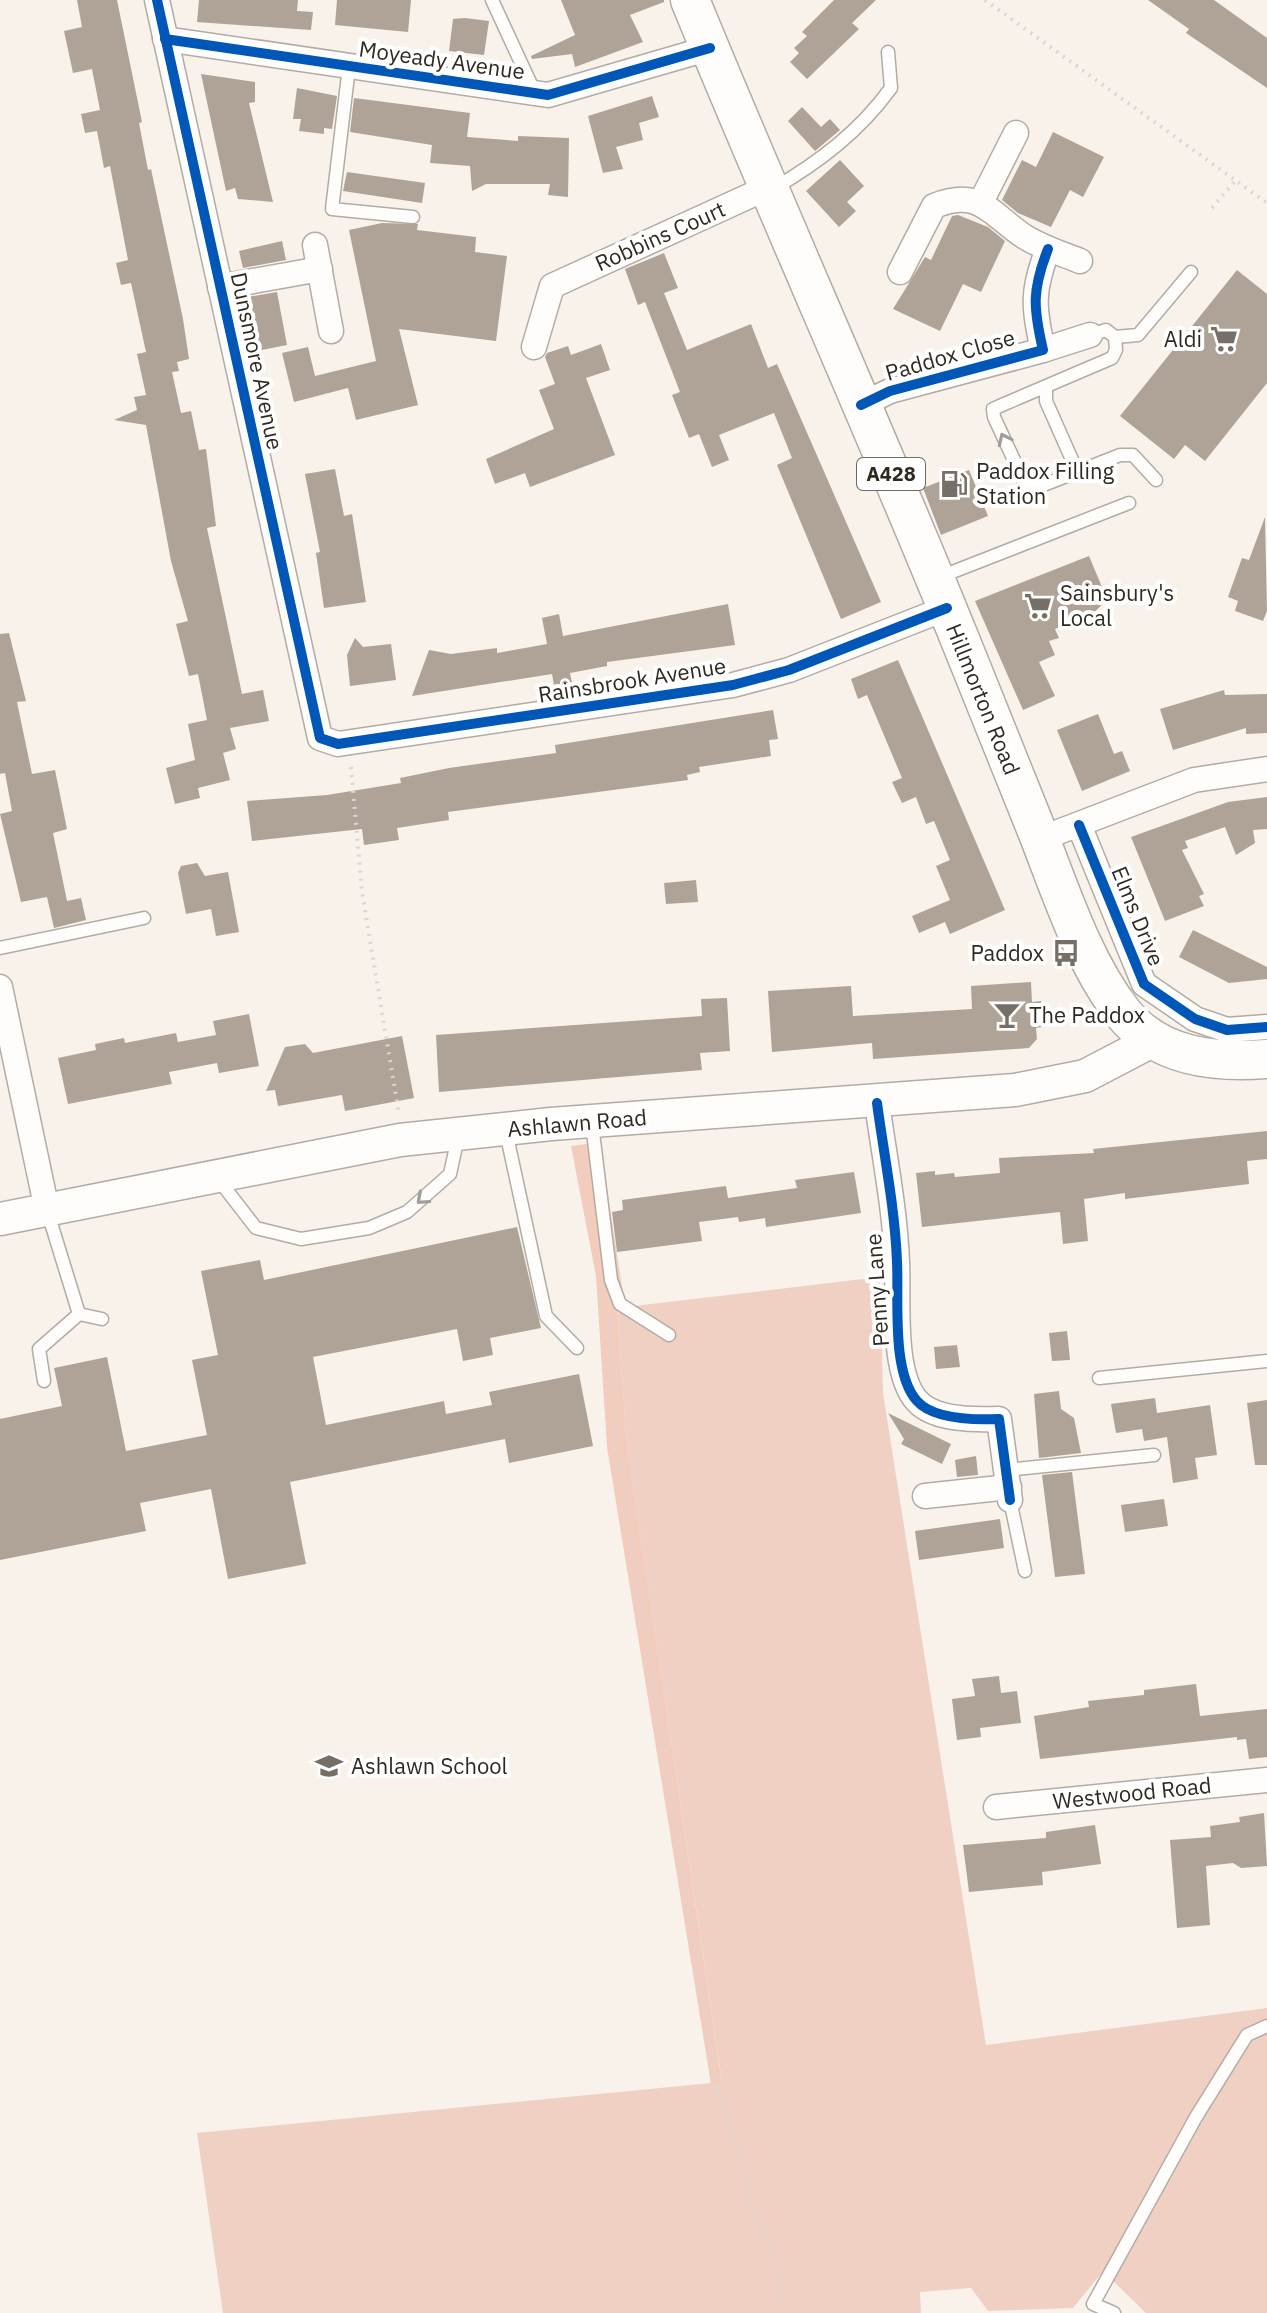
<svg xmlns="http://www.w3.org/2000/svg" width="1267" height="2313" font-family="'IBM Plex Sans',sans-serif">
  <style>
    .green { fill: #f0d0c3 }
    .forest { fill: #f2ccbc }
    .building { fill: #afa398 }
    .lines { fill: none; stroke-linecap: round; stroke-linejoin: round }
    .service-casing { stroke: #b2aca4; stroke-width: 15 }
    .minor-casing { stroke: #b2aca4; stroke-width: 27 }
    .secondary-casing { stroke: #b2aca4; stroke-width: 35 }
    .trunk-casing { stroke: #b2aca4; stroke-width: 41 }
    .path { stroke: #d8d6d4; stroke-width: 4; stroke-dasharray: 2 6; stroke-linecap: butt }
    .service { stroke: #fefdfc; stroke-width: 12 }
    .minor { stroke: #fefdfc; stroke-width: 24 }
    .secondary { stroke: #fefdfc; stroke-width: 32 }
    .trunk { stroke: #fefdfc; stroke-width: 38 }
    .cycleway-casing { stroke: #fff; stroke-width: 15 }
    .cycleway { stroke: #0057b8; stroke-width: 10 }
    .oneway { stroke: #a19e99 }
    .labels { text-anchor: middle; stroke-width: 8; stroke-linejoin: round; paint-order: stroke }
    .shield { fill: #fff; stroke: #6d6963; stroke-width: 2 }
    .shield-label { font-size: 20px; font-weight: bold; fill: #2f2920 }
    .street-label { font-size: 22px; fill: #2f2920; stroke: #fff }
    .poi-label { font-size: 22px; fill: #2f2920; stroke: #fff; text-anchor: start }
  </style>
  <rect width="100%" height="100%" fill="#f8f2ea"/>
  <!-- green -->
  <path class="green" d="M880 1277 883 1393 986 2045 1267 2008V2313H1146L1112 2280 1100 2275 1073 2308 988 2311 971 2288 920 2292 921 2313H223L197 2133 722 2082 627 1447 617 1308Z"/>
  <!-- forest -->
  <path class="forest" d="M600 1142 625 1307 617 1309 627 1446 722 2083 711 2084 607 1447 596 1276 571 1146Z"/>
  <!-- building -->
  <g class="building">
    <path d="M77 0H117L142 122 139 123 148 170 151 169 183 319 189 359 177 362 179 371 172 372 181 413 191 411 199 450 206 449 216 526 207 528 242 694 263 690 269 721 230 728 236 749 223 753 230 780 198 788 200 798 175 804 166 768 195 760 188 724 207 720 198 674 189 676 176 624 188 621 171 561 146 425 114 420 137 410 134 397 146 395 137 354 146 352 131 283 121 285 116 263 128 260 110 166 104 168 97 131 85 133 81 114 100 110 92 69 73 73 64 31 82 27Z"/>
    <path d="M199 0H298L297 11 313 12 311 30 197 22Z"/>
    <path d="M337 0H411L408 32 335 25Z"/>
    <path d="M561 0H664V2L630 15 643 42 575 67 572 54 532 59 531 56 575 35Z"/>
    <path d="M834 0H876L852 23 859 29 807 79 790 62 799 53 794 48 807 36 802 32Z"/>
    <path d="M1148 0H1214L1267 38V88L1186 33 1189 29Z"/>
    <path d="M465 18 489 21 484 55 449 51 453 19Z"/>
    <path d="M201 74 255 82V102L249 103 273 202 238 199 235 188 226 191Z"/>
    <path d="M297 88 337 96 332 129 324 128V134L299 131 301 119H293Z"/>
    <path d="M652 96 659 117 639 123 643 140 616 147 623 169 603 173 588 116Z"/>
    <path d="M354 98 470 113 467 137 518 141V136L569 138 568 197 548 195 550 184H486L472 191 470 166 430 163 432 145 350 132Z"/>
    <path d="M802 107 821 127 830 119 840 130 815 151 788 121Z"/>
    <path d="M1053 132 1104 157 1083 197 1070 190 1051 227 1018 213 1002 200 1022 160 1036 167Z"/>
    <path d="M840 160 864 186 847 202 856 211 839 227 806 191Z"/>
    <path d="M347 172 425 183 422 203 343 191Z"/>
    <path d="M958 215 988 227 1005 241 981 292 963 284 940 331 893 309 925 257 931 260 952 216Z"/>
    <path d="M382 223 418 224 417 230 476 237 475 252 507 256 496 341 399 329 418 405 356 420 348 388 294 402 282 353 308 347 315 376 376 361 349 230Z"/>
    <path d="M282 241 286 260 243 268 239 251Z"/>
    <path d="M664 253 678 288 664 293 687 350 751 324 768 368 777 364 881 602 841 619 777 465 792 458 774 413 719 435 729 460 712 467 699 434 689 438 672 395 680 392 645 302 638 305 625 269Z"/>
    <path d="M1237 270 1267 294V383L1205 461 1185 445 1174 459 1120 416Z"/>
    <path d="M277 292 287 345 252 352 242 298Z"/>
    <path d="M601 344 610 370 586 378 615 455 530 487 525 473 495 484 486 459 554 429 539 390 555 384 545 357 547 353 568 346 571 355Z"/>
    <path d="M335 469 344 516 352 514 366 602 324 608 316 553 320 552 305 474Z"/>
    <path d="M969 470 988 516 941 535 923 488Z"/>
    <path d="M1265 517 1267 611 1263 621 1235 611 1238 601 1228 597 1242 558 1249 560Z"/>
    <path d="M1089 556 1107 599 1095 612 1055 629 1059 638 1049 641 1055 655 1039 662 1055 696 1023 710 975 601Z"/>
    <path d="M728 604 735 645 607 662V666L570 673 573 688 555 691 552 674 412 696 429 650 451 654 497 648V653L547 644 542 618 559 614 563 636Z"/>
    <path d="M9 633 26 701 17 702 32 774 55 770 67 829 53 833 67 901 81 898 86 920 54 928 47 897 21 902 0 814 12 811 5 773 0 774V634Z"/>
    <path d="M355 638 363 647 391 644 396 680 350 686 347 655Z"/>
    <path d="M898 660 1005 910 950 934 945 922 919 933 912 916 950 900 936 866 950 860 934 821 926 824 916 797 902 803 892 782 902 778 867 695 858 699 851 679Z"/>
    <path d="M1224 690 1225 695 1267 694V733L1246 734V728L1173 750 1160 709Z"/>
    <path d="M773 710 778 739 769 740 771 756 699 767 700 772 687 775 688 780 448 812 449 820 397 828 399 840 364 845 362 829 252 841 247 801 327 795 401 783 400 778 449 768 556 753 555 745Z"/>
    <path d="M1098 714 1114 754 1122 751 1130 771 1082 791 1057 730Z"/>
    <path d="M1267 797V829L1253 830 1255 843 1236 855 1225 827 1185 841 1188 848 1182 850 1204 894 1199 896 1204 906 1165 921 1131 837 1228 802Z"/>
    <path d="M197 863 205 876 228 872 239 932 216 936 211 909 186 914 178 873 181 866Z"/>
    <path d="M696 880 698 902 666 904 664 883Z"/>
    <path d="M1193 930 1267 967V979L1229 983 1179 957Z"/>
    <path d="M1031 982 1032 1002 1041 1001 1042 1027 1036 1028 1037 1039 1029 1048 873 1059 872 1043 772 1052 768 991 851 986 853 1016 972 1009 971 986Z"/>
    <path d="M727 998 730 1051 700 1053 702 1070 439 1092 436 1035 702 1016 701 999Z"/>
    <path d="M249 1014 259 1066 219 1073 217 1063 169 1072 172 1084 68 1104 58 1058 96 1050 95 1044 124 1038 125 1043 176 1033 178 1042 216 1035 213 1021Z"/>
    <path d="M402 1036 414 1098 345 1111 342 1095 278 1106 275 1090 266 1091 285 1047 305 1044 313 1053Z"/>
    <path d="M1267 1131V1159L1247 1161 1249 1184 1125 1199V1193L1084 1199 1088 1241 1063 1244 1060 1212 922 1227 916 1173 935 1171V1175L954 1173 955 1177 1000 1173 999 1158 1094 1153 1093 1149Z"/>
    <path d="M854 1172 861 1213 766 1227 765 1218 739 1222 738 1217 699 1222 702 1241 617 1252 612 1212 623 1210 622 1200 726 1186 728 1198 797 1188 795 1180Z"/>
    <path d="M517 1227 541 1328 490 1338 493 1355 463 1361 457 1329 313 1357 326 1425 444 1401 446 1414 492 1405 489 1392 579 1374 593 1446 509 1463 505 1439 290 1482 306 1564 228 1579 211 1489 140 1503 146 1531 0 1560V1419L62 1406 54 1368 107 1357 126 1451 207 1435 192 1360 218 1355 201 1271 260 1260 264 1280Z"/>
    <path d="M1067 1331 1070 1360 1052 1361 1049 1333Z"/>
    <path d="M957 1345 960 1367 936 1369 934 1347Z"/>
    <path d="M1059 1391 1061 1409 1074 1418 1081 1453 1039 1458 1034 1394Z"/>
    <path d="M1155 1398 1157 1413 1210 1405 1217 1455 1195 1458 1198 1479 1173 1483 1167 1437 1144 1441 1142 1429 1116 1433 1111 1404Z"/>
    <path d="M1267 1400V1465H1255L1247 1403Z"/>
    <path d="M888 1413 951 1444 942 1464 901 1444 904 1439Z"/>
    <path d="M976 1456 978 1475 957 1477 955 1460Z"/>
    <path d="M1072 1472 1085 1574 1055 1577 1042 1475Z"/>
    <path d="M1164 1499 1168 1526 1125 1532 1121 1505Z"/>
    <path d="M1000 1519 1004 1548 919 1560 915 1531Z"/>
    <path d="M999 1676 1001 1693 1017 1691 1021 1723 980 1728 981 1737 957 1740 952 1699 975 1696 972 1679Z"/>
    <path d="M1196 1684 1200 1716 1267 1709V1757L1249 1759 1246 1739 1237 1740V1737L1040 1759 1034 1716 1089 1707 1088 1701 1144 1695V1690Z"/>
    <path d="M1264 1813 1267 1866 1241 1868 1233 1863 1206 1866 1210 1925 1177 1928 1170 1840 1211 1837 1210 1826 1240 1822 1239 1817Z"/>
    <path d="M1095 1825 1101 1864 1042 1872 1043 1885 969 1892 963 1845 1046 1838V1832Z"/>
  </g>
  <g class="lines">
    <!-- service casing -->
    <g class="service-casing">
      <g id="service">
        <path d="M492 0 535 93"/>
        <path d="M349 67 332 209 413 217"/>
        <path d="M773 189C819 162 859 132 891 88L888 52"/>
        <path d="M1090 335 1106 330 1115 337 1116 350 1112 358 1002 405 993 409 994 417 1026 486 1036 488 1120 455H1133L1156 480"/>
        <path d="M1115 337 1138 335 1191 272"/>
        <path d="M1046 388V401L1077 471"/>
        <path d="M937 578 1129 503"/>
        <path d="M0 948 144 918"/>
        <path d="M592 1124 611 1280 620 1304 669 1335"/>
        <path d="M506 1132 546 1316 577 1348"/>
        <path d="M218 1179 256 1228 301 1239 369 1228 407 1212 450 1174 458 1137"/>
        <path d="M79 1314 102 1319"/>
        <path d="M1099 1378 1267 1361"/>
        <path d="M44 1381 39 1349 79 1314 47 1210"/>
        <path d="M1006 1470 1154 1455"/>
        <path d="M1010 1500 1025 1571"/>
        <path d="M1114 2313 1093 2304 1196 2117 1247 2035 1267 2026"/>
      </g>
    </g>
    <!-- minor casing -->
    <g class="minor-casing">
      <g id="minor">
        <path d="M157 0 320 738 338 744 733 685 789 670 947 608"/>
        <path d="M165 39 548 95 710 48"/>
        <path d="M981 202 1016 133"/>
        <path d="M315 245 331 331"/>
        <path d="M900 272 934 206C979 188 989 212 1022 235 1040 247 1060 253 1080 261"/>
        <path d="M220 287 320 269"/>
        <path d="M534 347 552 286 769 187"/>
        <path d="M1043 350 1090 335"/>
        <path d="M861 405 890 391 1043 350C1033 307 1032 290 1048 249"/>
        <path d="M1079 825 1144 984 1195 1019 1227 1030 1267 1027"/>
        <path d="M1040 839 1194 780 1267 769"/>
        <path d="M0 987 47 1210"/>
        <path d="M877 1103C884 1155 895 1209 897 1262 899 1298 891 1372 917 1401 934 1420 975 1420 999 1419L1010 1500"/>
        <path d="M925 1496 1009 1487"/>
        <path d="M996 1807 1267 1780"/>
      </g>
    </g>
    <!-- secondary casing -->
    <g class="secondary-casing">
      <path id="secondary" d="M0 1219 400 1140 551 1124 1015 1090 1085 1076 1152 1041"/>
    </g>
    <!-- trunk casing -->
    <g class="trunk-casing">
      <path id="trunk" d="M690 0C778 215 874 427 961 642 987 707 1013 772 1039 836 1062 895 1084 963 1123 1013 1158 1057 1214 1063 1267 1059"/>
    </g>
    <!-- path -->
    <g class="path">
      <path d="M985 0 1267 203"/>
      <path d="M1212 208 1235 181"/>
      <path d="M351 767 362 892 399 1114"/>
      <path d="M609 1318 617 1448 718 2094 789 2313"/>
    </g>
    <!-- service -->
    <use href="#service" class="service"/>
    <!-- minor -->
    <use href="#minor" class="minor"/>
    <!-- secondary -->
    <use href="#secondary" class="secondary"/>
    <!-- trunk -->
    <use href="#trunk" class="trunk"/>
    <!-- cycleway casing -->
    <g class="cycleway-casing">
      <g id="cycleway">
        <path d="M157 0 320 738 338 744 733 685 789 670 947 608"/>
        <path d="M165 39 548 95 710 48"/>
        <path d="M861 405 890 391 1043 350C1033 307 1032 290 1048 249"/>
        <path d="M1079 825 1144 984 1195 1019 1227 1030 1267 1027"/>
        <path d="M877 1103C884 1155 895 1209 897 1262 899 1298 891 1372 917 1401 934 1420 975 1420 999 1419L1010 1500"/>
      </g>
    </g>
    <!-- cycleway -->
    <use href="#cycleway" class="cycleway"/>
  </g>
  <!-- one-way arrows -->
  <defs><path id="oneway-chevron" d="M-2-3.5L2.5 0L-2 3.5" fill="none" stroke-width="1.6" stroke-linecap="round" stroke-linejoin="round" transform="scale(2)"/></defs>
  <g class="oneway">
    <use href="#oneway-chevron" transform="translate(1004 439) rotate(-115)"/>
    <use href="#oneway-chevron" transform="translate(422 1199) rotate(138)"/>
  </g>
  <!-- icons -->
  <defs>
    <g id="supermarket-bare" transform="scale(2.16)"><path d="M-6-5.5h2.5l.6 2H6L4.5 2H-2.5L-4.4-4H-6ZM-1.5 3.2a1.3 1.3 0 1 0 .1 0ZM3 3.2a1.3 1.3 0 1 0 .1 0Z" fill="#756f67" stroke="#fff" stroke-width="2.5" paint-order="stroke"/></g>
    <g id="fuel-bare" transform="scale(2.16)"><path d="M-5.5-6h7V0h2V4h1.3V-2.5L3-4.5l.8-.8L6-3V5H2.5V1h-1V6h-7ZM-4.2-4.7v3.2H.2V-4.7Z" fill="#756f67" stroke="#fff" stroke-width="2.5" paint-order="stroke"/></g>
    <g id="bus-bare" transform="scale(2.16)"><path d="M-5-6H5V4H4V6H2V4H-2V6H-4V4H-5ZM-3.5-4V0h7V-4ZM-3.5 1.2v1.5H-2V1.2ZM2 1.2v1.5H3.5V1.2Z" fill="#756f67" stroke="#fff" stroke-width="2.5" paint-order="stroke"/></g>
    <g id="bar-bare" transform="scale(2.16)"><path d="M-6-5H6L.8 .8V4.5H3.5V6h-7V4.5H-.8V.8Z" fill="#756f67" stroke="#fff" stroke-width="2.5" paint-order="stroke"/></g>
    <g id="school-bare" transform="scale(2.16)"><path d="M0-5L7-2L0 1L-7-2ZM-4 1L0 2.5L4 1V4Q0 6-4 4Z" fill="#756f67" stroke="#fff" stroke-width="2.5" paint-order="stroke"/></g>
  </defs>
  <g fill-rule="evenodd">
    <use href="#supermarket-bare" x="1224" y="339"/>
    <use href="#fuel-bare" x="954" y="484"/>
    <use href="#supermarket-bare" x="1038" y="606"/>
    <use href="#bus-bare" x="1066" y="953"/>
    <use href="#bar-bare" x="1007" y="1015"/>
    <use href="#school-bare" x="329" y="1766"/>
  </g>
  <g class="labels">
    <!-- shield labels -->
    <rect class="shield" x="857" y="458" width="68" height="32" rx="6"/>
    <g class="shield-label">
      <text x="891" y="481">A428</text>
    </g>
    <!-- street labels -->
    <g class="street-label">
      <text transform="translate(442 60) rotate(8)" y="8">Moyeady Avenue</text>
      <text transform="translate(660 236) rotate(-24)" y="8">Robbins Court</text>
      <text transform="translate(950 355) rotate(-16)" y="8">Paddox Close</text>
      <text transform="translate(257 361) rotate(78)" y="8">Dunsmore Avenue</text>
      <text transform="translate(632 680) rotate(-9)" y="8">Rainsbrook Avenue</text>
      <text transform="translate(983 699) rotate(68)" y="8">Hillmorton Road</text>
      <text transform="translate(1138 916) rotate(68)" y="8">Elms Drive</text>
      <text transform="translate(577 1123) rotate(-5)" y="8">Ashlawn Road</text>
      <text transform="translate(877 1290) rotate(-94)" y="8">Penny Lane</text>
      <text transform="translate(1132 1793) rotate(-6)" y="8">Westwood Road</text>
    </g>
    <!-- poi labels -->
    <g class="poi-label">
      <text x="1202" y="347" text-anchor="end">Aldi</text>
      <text x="976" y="479">Paddox Filling<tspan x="976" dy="25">Station</tspan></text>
      <text x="1060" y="601">Sainsbury's<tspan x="1060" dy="25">Local</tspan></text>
      <text x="1044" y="961" text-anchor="end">Paddox</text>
      <text x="1029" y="1023">The Paddox</text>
      <text x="351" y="1774">Ashlawn School</text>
    </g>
  </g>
</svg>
